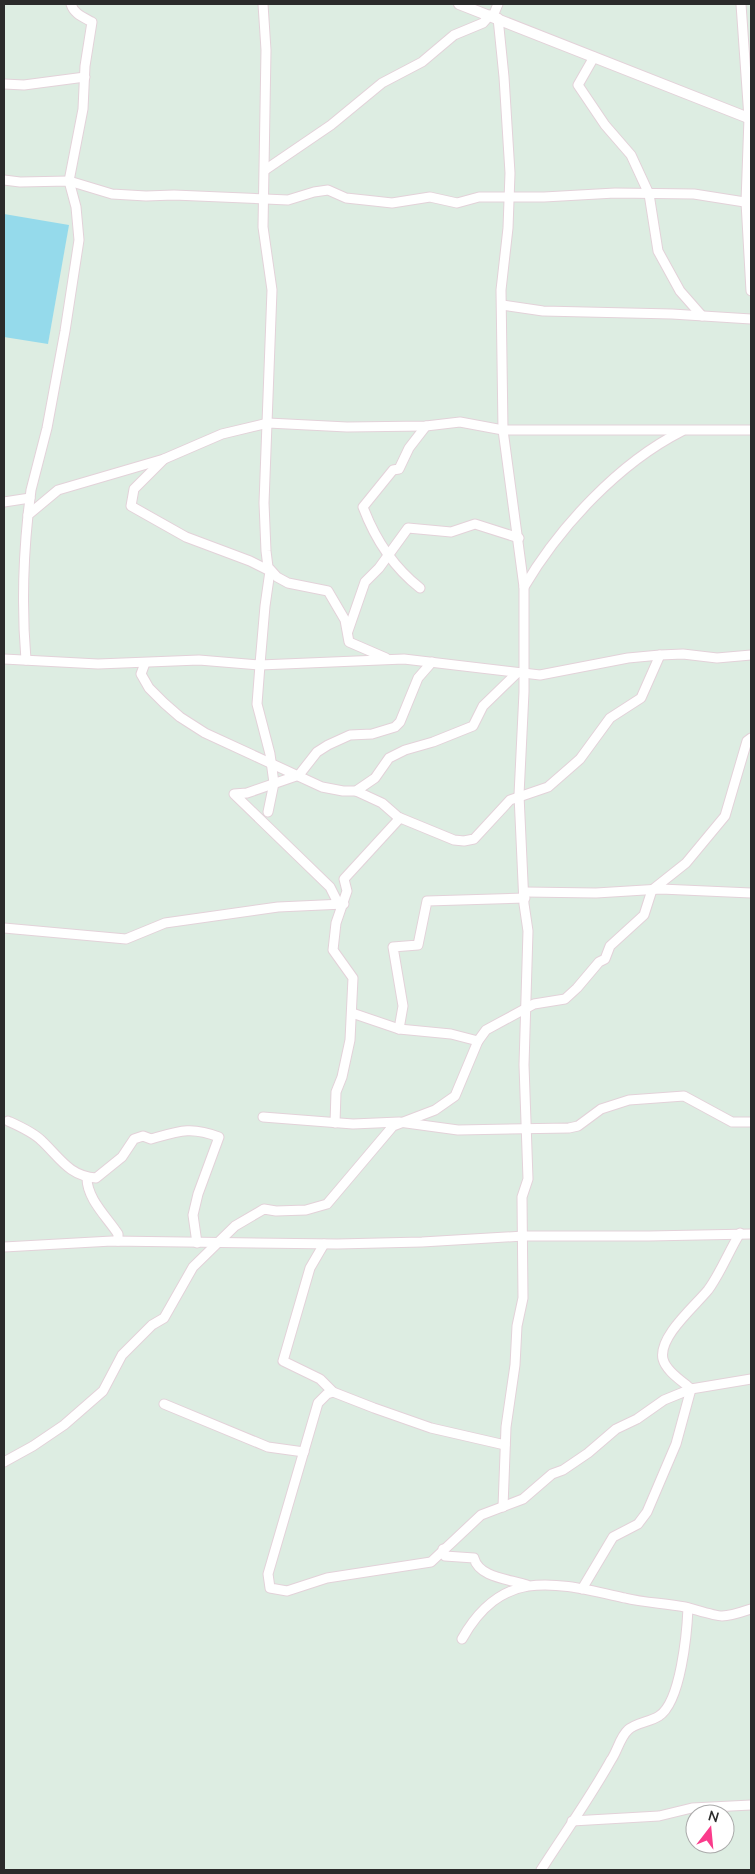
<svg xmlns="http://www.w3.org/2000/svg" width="755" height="1874" font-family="'Nunito Sans',sans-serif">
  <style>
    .pitch { fill: #95daeb }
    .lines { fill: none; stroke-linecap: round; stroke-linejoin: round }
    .minor-casing { stroke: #e3d2d9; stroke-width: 11 }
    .tertiary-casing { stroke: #e3d2d9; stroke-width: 12 }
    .minor { stroke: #fff; stroke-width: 9 }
    .tertiary { stroke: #fff; stroke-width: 10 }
  </style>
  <rect width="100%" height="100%" fill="#ddede2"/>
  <!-- pitch -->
  <path class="pitch" d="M4 214 69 225 48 344 4 337Z"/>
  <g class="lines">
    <!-- minor casing -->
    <g class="minor-casing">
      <g id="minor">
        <path d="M263 4 266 50 263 227 272 290 264 503 266 551 268 567 277 577 288 583 328 591 345 620 349 642 386 658"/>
        <path d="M741 4 749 118 746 202 751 291"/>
        <path d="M493 16 498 4"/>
        <path d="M498 18 504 77 510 173 508 228 501 290 503 430 524 587V692L519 795 524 904 528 931 524 1065 528 1179 522 1197 523 1298 517 1326 515 1365 506 1427 503 1507"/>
        <path d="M594 57 578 85 605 125 631 155 649 194 658 251 680 291 702 316"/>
        <path d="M4 84 24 85 85 77"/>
        <path d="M265 170 331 125 382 83 422 62 454 35 483 23 490 15"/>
        <path d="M4 180 20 182 69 181 112 194 146 196 174 195 288 200 314 192 328 190 346 198 374 201 392 203 430 197 457 203 479 197H544L615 193 694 194 751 203"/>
        <path d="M502 305 543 311 672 314 751 319"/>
        <path d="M164 459 134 489 131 506 186 537 250 561 270 571 265 606 260 664"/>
        <path d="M4 502 30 498"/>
        <path d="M28 515 31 490 47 428 65 331 79 240 76 207 69 181 83 109 85 66 92 22C83 17 74 14 71 4"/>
        <path d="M524 587C560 526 619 463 682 431"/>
        <path d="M420 588C392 566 375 539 363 507L393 470 399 469 409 448 426 426"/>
        <path d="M348 631 365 582 379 568 408 528 451 532 475 524 519 538"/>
        <path d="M4 659 98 664 199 660 260 665 404 659 540 675 628 658 660 655 683 654 717 658 751 655"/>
        <path d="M26 660C22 613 23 563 28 515L58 490 164 459 222 434 268 423 347 427 426 426 460 422 503 430H751"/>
        <path d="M145 663 141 674 149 688 164 703 180 717 205 733 322 787 343 791H356L375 778 389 758 405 750 433 742 473 726 483 706 517 673"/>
        <path d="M260 665 257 704 270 754 274 783 268 812"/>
        <path d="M356 791 382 803 398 817 454 840 464 841 474 839 510 800 548 787 580 759 610 718 641 698 660 655"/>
        <path d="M525 892 596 893 661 889 751 893"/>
        <path d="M339 905 330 887 234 794 247 793 299 775 317 752 328 745 350 735 372 734 395 727 400 722 418 678 432 662"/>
        <path d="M4 928 126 939 165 923 278 907 344 904"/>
        <path d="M352 1013 399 1029 451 1034 478 1041"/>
        <path d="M399 1029 403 1006 393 947 418 945 427 901 525 898"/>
        <path d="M263 1117 353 1124 399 1122 458 1130 569 1128 578 1126 601 1109 629 1100 684 1096 732 1122H751"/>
        <path d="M8 1121C19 1126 33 1132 42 1141 60 1158 69 1176 96 1178L122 1157 134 1139 143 1136 151 1139C179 1131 191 1126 219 1137L198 1194 193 1215 197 1243"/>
        <path d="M335 1123 336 1092 342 1077 350 1040 353 978 333 950 336 923 347 891 344 879 400 818"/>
        <path d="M87 1178C87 1199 107 1217 118 1234V1241"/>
        <path d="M324 1244 310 1268 283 1361 320 1379 333 1392 374 1408 431 1428 505 1445"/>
        <path d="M4 1247 112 1241 337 1244 422 1242 524 1236H649L751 1234"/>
        <path d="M333 1392 327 1394 318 1403 268 1574 270 1588 287 1591 327 1578 431 1562 481 1515 523 1499 552 1474 563 1470 588 1453 616 1429 637 1419 664 1400 691 1389 751 1379"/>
        <path d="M164 1404 268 1447 304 1452"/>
        <path d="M4 1462 33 1446 64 1425 103 1391 122 1355 152 1325 164 1318 193 1267 235 1226 264 1209 276 1211 306 1210 327 1204 393 1126 435 1110 455 1096 478 1041 486 1030 534 1004 565 999 577 988 599 962 605 959 610 946 644 915 652 890 686 863 725 816 747 741 751 738"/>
        <path d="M443 1549 445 1556 474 1558C479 1578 510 1579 527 1585"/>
        <path d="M582 1589 613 1537 638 1524 647 1512 676 1444 691 1389C682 1381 666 1371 663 1359 658 1337 695 1306 708 1290 720 1274 729 1251 740 1233"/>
        <path d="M462 1639C503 1566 556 1583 625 1598 645 1603 665 1603 685 1607 694 1609 714 1616 722 1616 731 1616 742 1612 751 1609"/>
        <path d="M572 1821 659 1816 692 1808 751 1805"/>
        <path d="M541 1870C564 1834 590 1798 611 1760 617 1752 620 1737 628 1730 635 1723 650 1722 659 1716 681 1702 687 1632 688 1608"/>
      </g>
    </g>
    <!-- tertiary casing -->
    <g class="tertiary-casing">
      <path id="tertiary" d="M459 4 751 119"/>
    </g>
    <!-- minor -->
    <use href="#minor" class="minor"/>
    <!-- tertiary -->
    <use href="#tertiary" class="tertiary"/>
  </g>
  <!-- border -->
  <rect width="755" height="1874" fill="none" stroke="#2b2b2b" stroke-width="10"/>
  <!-- north arrow -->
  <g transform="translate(710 1829) rotate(16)"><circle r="24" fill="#ffffff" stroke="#aaaaaa"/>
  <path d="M0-4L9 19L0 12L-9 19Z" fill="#fa3c8b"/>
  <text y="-8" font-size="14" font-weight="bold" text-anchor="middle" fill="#2b2b2b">N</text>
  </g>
</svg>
